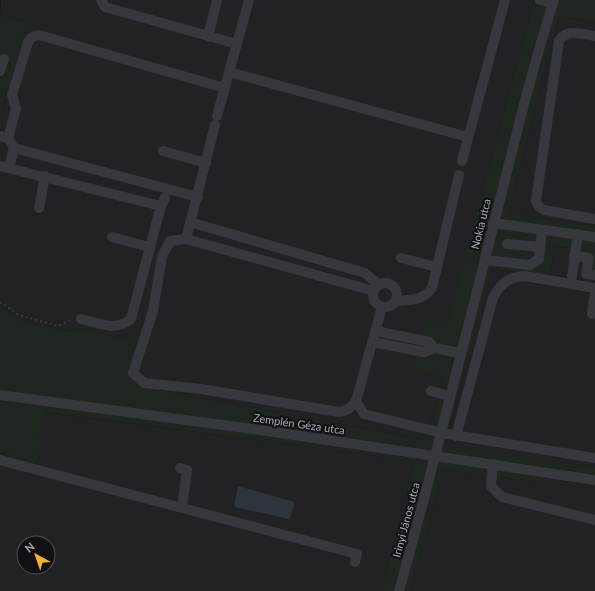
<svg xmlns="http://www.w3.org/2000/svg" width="595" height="591" font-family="Lato,sans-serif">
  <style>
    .built { fill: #222225; fill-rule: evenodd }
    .green { fill: #1e261f }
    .water { fill: #2c353c }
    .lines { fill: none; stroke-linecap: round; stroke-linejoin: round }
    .path { stroke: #3d3f44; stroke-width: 1.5; stroke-dasharray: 2 3; stroke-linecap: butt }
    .minor { stroke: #37383d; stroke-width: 10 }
    .labels { text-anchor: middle; stroke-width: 4; stroke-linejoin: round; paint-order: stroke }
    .street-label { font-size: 11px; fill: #a8adb8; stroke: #111113 }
  </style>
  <rect width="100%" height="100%" fill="#161618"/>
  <!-- built -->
  <g class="built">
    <path d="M1 0H534L447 323 411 369 444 378 426 440 138 386 146 345 85 329 64 331 26 322 0 305V118L28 22 0 15Z"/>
    <path d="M559 17 595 21V226L508 213Z"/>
    <path d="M554 247 572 248 586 260 588 279 595 280V467L445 447 492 269 551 276Z"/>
    <path d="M44 412 415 461 381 591H0V453L37 463 42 438 39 437ZM24 543H48V567H24Z"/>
    <path d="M444 470 595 489V591H410Z"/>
  </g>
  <!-- green -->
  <g class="green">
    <path d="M534 0H595V21L559 17 508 213 595 226V280L588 279 586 260 572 248 554 247 551 276 492 269 445 446 595 467V489L444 470 410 591H381L415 461 45 412 39 437 43 438 37 463 0 453V305L26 322 64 331 85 329 146 345 138 386 426 440 444 378 411 369 427 318 447 322Z"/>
    <path d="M0 15 28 22 0 118Z"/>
  </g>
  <!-- water -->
  <path class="water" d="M238 486 294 502V506L289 519 234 507Z"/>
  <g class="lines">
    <!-- path -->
    <path class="path" d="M0 302 19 315 58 326 73 319"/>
    <!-- minor -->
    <g class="minor">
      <path d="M101 0 105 7 237 44"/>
      <path d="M540 0 553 3"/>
      <path d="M595 36C582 34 566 28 559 41L536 201 539 207 544 210 595 219"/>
      <path d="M208 37 217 0"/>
      <path d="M0 71 4 59"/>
      <path d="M229 72 468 137"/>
      <path d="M217 116 249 0"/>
      <path d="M215 125 186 239 170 241 162 257 153 311 133 373 144 383 201 389 339 412C347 411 351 408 356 401L382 307"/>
      <path d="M0 136 8 138 14 148 198 197"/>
      <path d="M8 138 16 109 12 95 28 42 32 37 39 35 225 88"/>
      <path d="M163 151 206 163"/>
      <path d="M462 161 505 0"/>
      <path d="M0 166 161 206"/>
      <path d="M9 168 14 148"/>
      <path d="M39 208 45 176"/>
      <path d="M190 222 365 273 379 285"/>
      <path d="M493 223 595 237"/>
      <path d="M112 237 149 247"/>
      <path d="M186 239 374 291"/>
      <path d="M507 244 540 247"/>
      <path d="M574 256 589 258 586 274 595 275"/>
      <path d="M401 258 437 267"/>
      <path d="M485 260 530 265 539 259 542 230"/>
      <path d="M571 283 578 234"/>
      <circle cx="385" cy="295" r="12"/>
      <path d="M396 301C410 300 423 301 432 288L459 175"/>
      <path d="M592 314 595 292"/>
      <path d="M81 319C98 323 116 332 131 319L161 206 165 198"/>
      <path d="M376 331 429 342 434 348"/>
      <path d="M372 342 424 352 434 348 460 353"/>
      <path d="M431 391 450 396"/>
      <path d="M0 395 267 431 595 480"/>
      <path d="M356 401 364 414 442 433 595 458"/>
      <path d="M456 436 493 298C500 284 508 277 525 276L595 288"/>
      <path d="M0 460 357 554 355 562"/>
      <path d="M493 464 491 486 502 497 595 520"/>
      <path d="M180 468 187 470 182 507"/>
      <path d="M399 591C429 483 456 375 483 267 506 178 526 88 554 0"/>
    </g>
  </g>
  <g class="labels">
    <!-- street labels -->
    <g class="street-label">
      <text transform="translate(481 224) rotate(-76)" y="4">Nokia utca</text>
      <text transform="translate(299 424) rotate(8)" y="4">Zemplén Géza utca</text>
      <text transform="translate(406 520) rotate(-75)" y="4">Irinyi János utca</text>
    </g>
  </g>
  <!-- north arrow -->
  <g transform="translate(36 555) rotate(320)"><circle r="19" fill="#111113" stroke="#4d4f55"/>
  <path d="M0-3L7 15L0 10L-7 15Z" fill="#f2b134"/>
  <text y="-6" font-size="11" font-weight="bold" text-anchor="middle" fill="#a8adb8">N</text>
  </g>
</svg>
